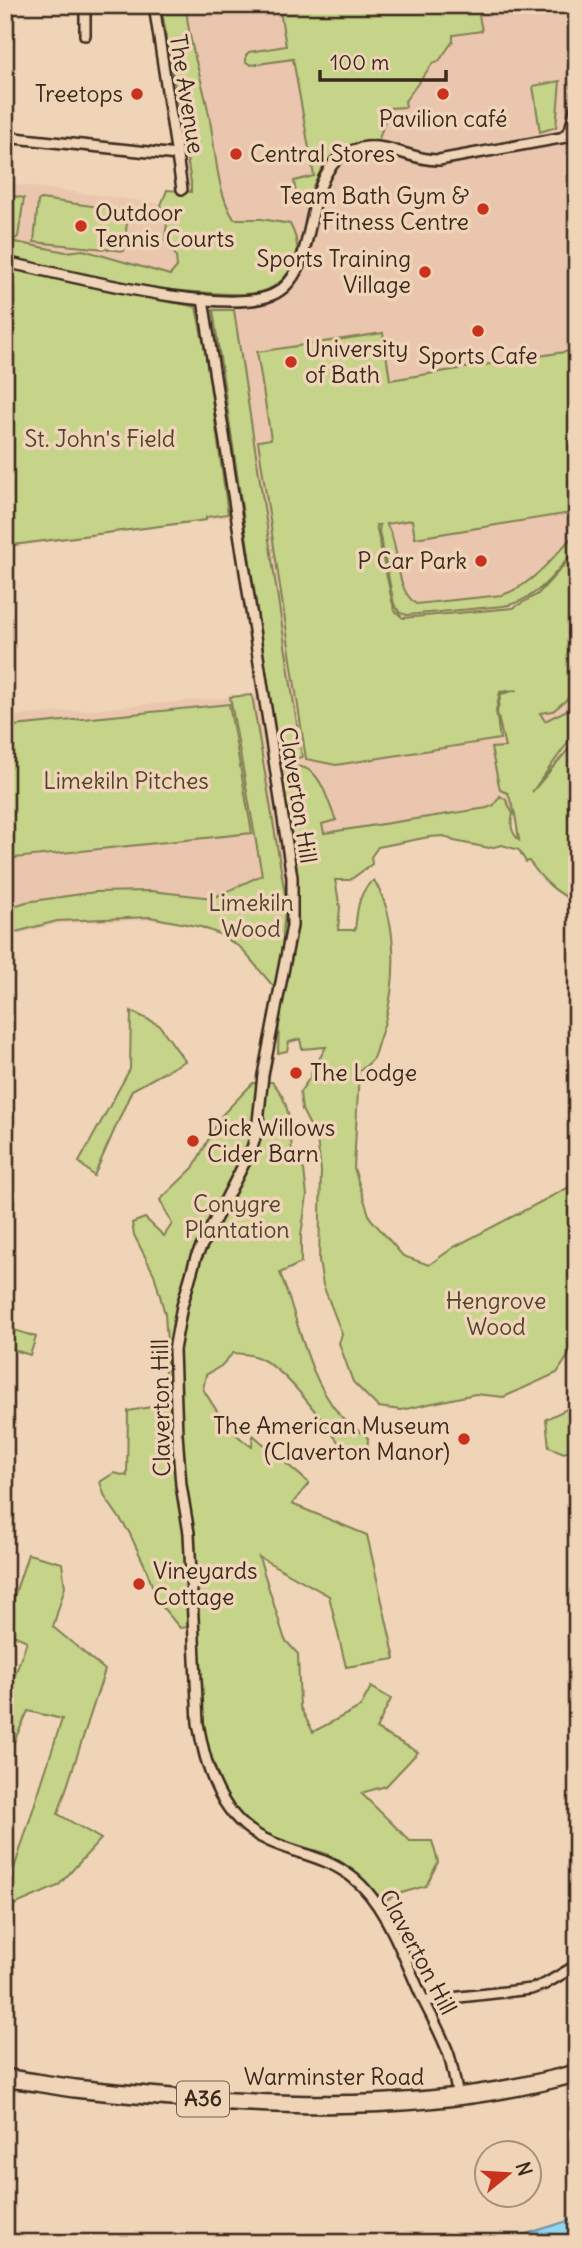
<svg xmlns="http://www.w3.org/2000/svg" width="582" height="2248" font-family="Delius,sans-serif">
  <style>
    .built { fill: #e9c6ad }
    .green { fill: #c5d488; stroke: #807f53; stroke-width: 2 }
    .water { fill: #90d6f2; stroke: #6e919d; stroke-width: 2 }
    .lines { fill: none; stroke-linecap: round; stroke-linejoin: round }
    .street-casing { stroke: #3b2a1e; stroke-width: 14 }
    .highway-casing { stroke: #3b2a1e; stroke-width: 21 }
    .street { stroke: #f0d4b7; stroke-width: 9 }
    .highway { stroke: #f0d4b7; stroke-width: 16 }
    .poi-dot { fill: #c8321e; stroke: #f0d4b7; stroke-width: 2.5 }
    .labels { text-anchor: middle; stroke-width: 7; stroke-linejoin: round; paint-order: stroke }
    .shield { fill: #f0d4b7; stroke: #715d4c; stroke-width: 2 }
    .shield-label { font-size: 21px; font-weight: bold; fill: #3b2a1e }
    .poi-label { font-size: 23px; fill: #3b2a1e; stroke: #f0d4b7; text-anchor: start }
    .street-label { font-size: 23px; fill: #3b2a1e; stroke: #f0d4b7 }
    .park-label { font-size: 23px; fill: #50442e; stroke: #f0d4b7 }
  </style>
  <rect width="100%" height="100%" fill="#f0d4b7"/>
  <filter id="ink" filterUnits="userSpaceOnUse"><feTurbulence type="fractalNoise" baseFrequency=".0143" numOctaves="2"/><feDisplacementMap in="SourceGraphic" scale="14" xChannelSelector="R" yChannelSelector="G"/><feConvolveMatrix kernelMatrix="1 2 1 2 8 2 1 2 1" color-interpolation-filters="sRGB"/></filter>
  <g filter="url(#ink)">
    <!-- built -->
    <path class="built" d="M148 5H577V726L502 820 283 857 290 900 276 982 244 945 200 925 149 920 57 924 5 938V717L256 695 229 517 5 547V183L178 206Z"/>
    <!-- green -->
    <g class="green">
      <path d="M161 5H186C188 41 201 75 208 110 216 145 215 190 234 219H261L290 224C297 237 300 252 293 265 285 280 273 290 256 293 242 295 226 294 212 293 143 291 73 271 5 257V240L66 252 83 250 170 275 177 267 176 256 165 240 167 222 161 205 167 190 191 192V182Z"/>
      <path d="M279 5H477L482 31 453 35V41L439 61 433 63 405 101 406 107 389 108 378 142C341 142 319 164 309 198L297 200 294 181 314 176 293 59 251 65 246 62V55L249 52 286 46Z"/>
      <path d="M560 81 556 127 540 132 533 86Z"/>
      <path d="M5 194 24 198 18 237 15 239 5 237Z"/>
      <path d="M41 199 128 211 124 251 34 242 38 201Z"/>
      <path d="M5 267 196 307 206 356 228 514 206 517V520L5 546Z"/>
      <path d="M213 310H234L302 757 289 760 279 759Z"/>
      <path d="M383 333 390 380 577 350V512L415 538 412 520 386 524C402 547 392 586 416 604L502 595C533 586 555 554 577 532V548C554 573 538 601 503 606L407 615 400 613 394 604 379 531 380 525H376L392 601 395 611 403 618 513 608 538 594 577 551V691L553 711 540 713 545 721 575 706 577 708V730L532 792 577 739V903C554 891 544 882 529 861L526 862 519 850 502 845 489 848 454 841 444 836 429 837 378 847 371 857 372 864 350 880H335L340 907 338 930H355C357 913 358 890 374 880 401 925 397 992 379 1040 377 1046 375 1055 372 1060 369 1064 363 1068 359 1071L354 1168 370 1218 403 1256 429 1265 454 1247 577 1183V1342L557 1373 504 1397 475 1394 401 1410 378 1407 353 1382 339 1343 342 1334 323 1285 319 1261 321 1171 317 1139 302 1110 300 1092 311 1076 313 1065 318 1061 326 1047 302 1049 300 1039 289 1042 287 1051 278 1053 279 1022 298 900 280 770C319 754 324 794 336 820L322 824 324 833 487 808 494 805 500 796 506 800 513 814C510 825 511 832 519 840L515 814 508 793 500 790 491 748 505 747 497 712 501 694 517 690 500 692 496 711 500 739 336 765 306 759 258 441 271 439 257 352Z"/>
      <path d="M252 695 286 900 278 992 241 948 219 934 201 927 150 917 57 921 5 935V909L26 902 95 892 151 891 213 898 262 875 230 697Z"/>
      <path d="M229 704 252 833 5 859V727Z"/>
      <path d="M131 1011 159 1025 185 1061 132 1090 94 1176 79 1162 130 1069Z"/>
      <path d="M272 1082C292 1102 291 1132 292 1159L304 1170 307 1196 301 1235V1263L280 1273C299 1320 306 1374 339 1414 346 1423 359 1430 368 1438L367 1457 351 1459C329 1431 291 1372 259 1358 252 1354 241 1354 233 1353L221 1366 206 1375 203 1389C217 1412 229 1432 252 1447L253 1435 309 1483 292 1504 367 1535 395 1659 346 1667 329 1596 259 1557 285 1640 298 1654 300 1707 313 1732 360 1707 371 1687 391 1699 376 1729 418 1752 386 1786 361 1793 410 1841H432L438 1862 426 1886 398 1894 384 1901C366 1885 350 1864 327 1854 303 1845 273 1842 252 1826 194 1782 201 1691 198 1626L180 1628 158 1602 145 1566 129 1532 105 1497 100 1482 114 1473 127 1476 128 1411 156 1406 165 1394 162 1385 168 1357 165 1314 154 1274 134 1235 132 1223 145 1218 164 1236 172 1224 160 1200 193 1168 221 1116 253 1083Z"/>
      <path d="M5 1327 36 1337 30 1355 5 1347Z"/>
      <path d="M577 1404V1447L564 1453 549 1447 546 1419Z"/>
      <path d="M28 1554 62 1563 65 1587 53 1627 105 1670 58 1814 101 1839 58 1886 5 1909V1897L62 1719 28 1711 5 1761V1703L27 1641 5 1631V1624Z"/>
    </g>
    <!-- water -->
    <path class="water" d="M577 2218V2231L541 2243H489L510 2239Z"/>
    <g class="lines">
      <!-- street casing -->
      <g class="street-casing">
        <g id="street">
          <path d="M85 5V35"/>
          <path d="M154 5 182 189"/>
          <path d="M564 136 570 130 577 103"/>
          <path d="M5 137 177 155"/>
          <path d="M5 262C64 274 222 317 272 295 327 271 294 161 361 148 388 142 413 161 439 160L577 135"/>
          <path d="M203 299 292 877V926L263 1075 257 1131 252 1148 196 1257 182 1306 174 1350 177 1434 181 1485 189 1533 198 1723C206 1771 222 1821 269 1841 298 1854 327 1857 352 1877 386 1903 404 1959 422 1997 431 2016 442 2035 449 2055 453 2069 455 2082 458 2097"/>
          <path d="M424 2001 531 1989 545 1984 577 1965"/>
        </g>
      </g>
      <!-- highway casing -->
      <g class="highway-casing">
        <path id="highway" d="M5 2078C30 2081 54 2086 79 2089 244 2106 415 2118 577 2073"/>
      </g>
      <!-- street -->
      <use href="#street" class="street"/>
      <!-- highway -->
      <use href="#highway" class="highway"/>
    </g>
  </g>
  <!-- markers -->
  <g class="poi-dot">
    <circle cx="137" cy="94" r="7"/>
    <circle cx="443" cy="94" r="7"/>
    <circle cx="236" cy="154" r="7"/>
    <circle cx="483" cy="209" r="7"/>
    <circle cx="81" cy="226" r="7"/>
    <circle cx="425" cy="272" r="7"/>
    <circle cx="478" cy="331" r="7"/>
    <circle cx="291" cy="362" r="7"/>
    <circle cx="481" cy="561" r="7"/>
    <circle cx="296" cy="1073" r="7"/>
    <circle cx="193" cy="1141" r="7"/>
    <circle cx="464" cy="1439" r="7"/>
    <circle cx="139" cy="1584" r="7"/>
  </g>
  <g class="labels">
    <!-- shield labels -->
    <rect class="shield" x="177" y="2081.5" width="52" height="35" rx="5"/>
    <g class="shield-label">
      <text x="203" y="2106">A36</text>
    </g>
    <!-- poi labels -->
    <g class="poi-label">
      <text x="123" y="102" text-anchor="end">Treetops</text>
      <text x="443" y="127" text-anchor="middle">Pavilion café</text>
      <text x="250" y="162">Central Stores</text>
      <text x="469" y="204" text-anchor="end">Team Bath Gym &amp;<tspan x="469" dy="26">Fitness Centre</tspan></text>
      <text x="95" y="221">Outdoor<tspan x="95" dy="26">Tennis Courts</tspan></text>
      <text x="411" y="267" text-anchor="end">Sports Training<tspan x="411" dy="26">Village</tspan></text>
      <text x="305" y="357">University<tspan x="305" dy="26">of Bath</tspan></text>
      <text x="478" y="364" text-anchor="middle">Sports Cafe</text>
      <text x="467" y="569" text-anchor="end">P Car Park</text>
      <text x="310" y="1081">The Lodge</text>
      <text x="207" y="1136">Dick Willows<tspan x="207" dy="26">Cider Barn</tspan></text>
      <text x="450" y="1434" text-anchor="end">The American Museum<tspan x="450" dy="26">(Claverton Manor)</tspan></text>
      <text x="153" y="1579">Vineyards<tspan x="153" dy="26">Cottage</tspan></text>
    </g>
    <!-- street labels -->
    <g class="street-label">
      <text transform="translate(187 94) rotate(81)" y="8">The Avenue</text>
      <text transform="translate(298 795) rotate(81)" y="8">Claverton Hill</text>
      <text transform="translate(161 1408) rotate(-91)" y="8">Claverton Hill</text>
      <text transform="translate(418 1952) rotate(62)" y="8">Claverton Hill</text>
      <text x="334" y="2085">Warminster Road</text>
    </g>
    <!-- park labels -->
    <g class="park-label">
      <text x="100" y="447">St. John's Field</text>
      <text x="126" y="789">Limekiln Pitches</text>
      <text x="251" y="911">Limekiln<tspan x="251" dy="26">Wood</tspan></text>
      <text x="237" y="1212">Conygre<tspan x="237" dy="26">Plantation</tspan></text>
      <text x="496" y="1309">Hengrove<tspan x="496" dy="26">Wood</tspan></text>
    </g>
  </g>
  <!-- margin -->
  <rect width="582" height="2248" fill="none" stroke="#f0d4b7" stroke-width="28"/>
  <rect x="14" y="14" width="554" height="2220" fill="none" stroke="#3b2a1e" stroke-width="2.5" filter="url(#ink)"/>
  <!-- north arrow -->
  <g transform="translate(508 2174) rotate(72)"><circle r="33" fill="#f0d4b7" stroke="#a8907a" stroke-width="2"/>
  <path d="M0-5L12 26L0 18L-12 26Z" fill="#c8321e"/>
  <text y="-10" font-size="19" font-weight="bold" text-anchor="middle" fill="#3b2a1e">N</text>
  </g>
  <!-- scale -->
  <path d="M320 70v10h126v-10" fill="none" stroke="#3b2a1e" stroke-width="3.5"/>
  <text x="330" y="70" font-size="21" fill="#3b2a1e" stroke="#f0d4b7" stroke-width="5" paint-order="stroke">100 m</text>
</svg>
